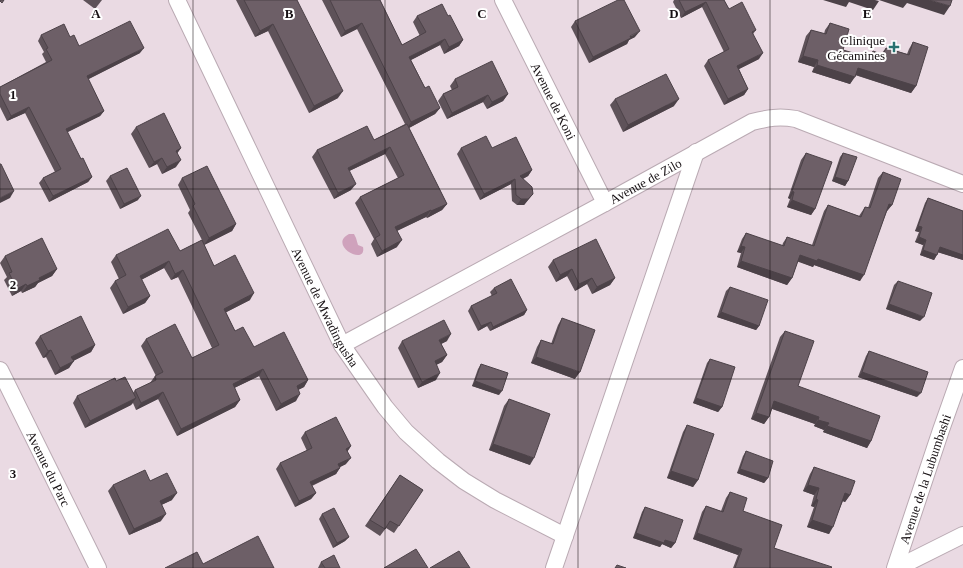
<svg xmlns="http://www.w3.org/2000/svg" width="963" height="568" font-family="'Times New Roman',serif">
  <style>
    .water { fill: #cfa2bc }
    .lines { fill: none; stroke-linecap: round; stroke-linejoin: round }
    .minor-casing { stroke: #baaab3; stroke-width: 18 }
    .minor { stroke: #fff; stroke-width: 16 }
    .wall { fill: #5e5259 }
    .shaded-wall { fill: #4c4248 }
    .building { fill: #6d5f67; stroke: #4c4248 }
    .grid { fill: none; stroke: #161013; stroke-width: 1; stroke-opacity: 0.55 }
    .poi-dot { fill: #287270; stroke: #fff; stroke-width: 1.5 }
    .labels { text-anchor: middle; stroke-width: 4; stroke-linejoin: round; paint-order: stroke }
    .poi-label { font-size: 13px; fill: #161013; stroke: #fff; text-anchor: end }
    .street-label { font-size: 13px; fill: #161013; stroke: #fff }
    .grid-label { font-size: 13px; text-anchor: middle; font-weight: bold; fill: #161013; stroke: #fff; stroke-width: 4; stroke-linejoin: round; paint-order: stroke }
  </style>
  <rect width="100%" height="100%" fill="#eadae3"/>
  <!-- water -->
  <path class="water" d="M349 234H354L356 238 358 245 363 247C367 267 327 245 349 234Z"/>
  <g class="lines">
    <!-- minor casing -->
    <g class="minor-casing">
      <g id="minor">
        <path id="s1" d="M177 0 342 345 385 407 406 432 438 461 464 481 495 500 565 536"/>
        <path id="s2" d="M503 0 605 203"/>
        <path id="s3" d="M342 345 605 203 752 122C768 118 779 116 796 119L963 184"/>
        <path id="s4" d="M0 370 98 568"/>
        <path d="M554 568 696 152"/>
        <path id="s5" d="M895 568 941 430 963 368"/>
        <path d="M897 568 963 535"/>
      </g>
    </g>
    <!-- minor -->
    <use href="#minor" class="minor"/>
  </g>
  <!-- wall -->
  <g class="wall">
    <path d="M83 0H102L95 9Z"/>
    <path d="M236 0H297L338 98 309 113 268 31 255 37Z"/>
    <path d="M322 0H380L402 45 420 36 413 22 417 16H448L463 40 459 46 444 54 440 45 411 60 425 88 440 108 435 114 409 128 447 204 442 210 427 218 426 217 397 231V247L377 257 371 244 374 239 355 203 360 197 398 178 385 154 349 171 351 190 334 199 312 157 317 150 374 140 405 124 357 29 341 37Z"/>
    <path d="M674 0H724L729 9 756 30 753 34 759 59 739 69 748 89 744 95 724 105 704 66 708 60 724 52 702 7 681 18 673 2Z"/>
    <path d="M575 21 635 37 629 40 627 44 589 63 571 27Z"/>
    <path d="M830 23 843 50 868 58 873 51 881 54 886 48 907 54 909 49 913 42 916 86 911 93 855 75 850 84 812 72 814 67 798 62 806 36 811 30 824 34 825 30Z"/>
    <path d="M41 35 70 37 79 46 140 53 88 79 104 111 100 116 67 132 81 159 92 177 88 182 49 202 39 183 43 178 55 172 25 113 7 121 0 107V87L46 62 42 54 44 52 38 41Z"/>
    <path d="M455 79 508 94 503 101 487 109 483 102 447 119 438 101 443 94 452 90 450 86Z"/>
    <path d="M615 99 674 106 623 132 610 105Z"/>
    <path d="M136 127 181 148 177 153 176 167 162 174 157 164 149 168 131 134Z"/>
    <path d="M461 148H492L532 170 528 176 523 179 533 194 524 205H517L512 201 511 184 480 200 457 154Z"/>
    <path d="M806 153 815 209 811 215 787 207 790 199 788 198 801 160Z"/>
    <path d="M843 153 848 181 845 186 832 181 840 157Z"/>
    <path d="M883 172 892 205 887 211 860 281 814 265 813 267 798 261 792 278 787 285 737 267 741 253 737 252 742 239 746 233 782 246 783 243 787 237 812 245 824 211 828 205 859 216 865 207 868 208 878 178Z"/>
    <path d="M110 176 138 200 120 209 106 181Z"/>
    <path d="M182 178 236 224 232 231 204 245 214 266 250 300 226 312 235 331 254 347 308 380 304 387 298 390 296 401 276 411 259 376 234 388 240 400 235 407 177 436 158 399 136 410 133 403 131 405 85 428 73 403 77 396 116 381 133 393 135 390 150 383 155 376H156L141 346 146 339 192 358 212 348 178 277 171 280 164 268 141 280 150 296 145 303 123 314 110 288 115 281 119 279 111 262 116 255 180 251 202 240 188 213 190 210 178 185Z"/>
    <path d="M928 198 963 211V260L938 252 934 260 920 255 923 245 915 242 919 232 915 231 925 203Z"/>
    <path d="M5 256 57 269 52 276 38 283 35 287 22 293 21 291 12 296 4 280 7 277 0 263Z"/>
    <path d="M553 260 615 278 610 285 592 294 587 284 575 291 567 276 556 282 548 267Z"/>
    <path d="M898 281 920 321 886 309 894 285Z"/>
    <path d="M730 287 759 326 756 330 717 317 726 291Z"/>
    <path d="M494 288 527 310 524 315 490 331 487 326 478 331 468 311 471 306 492 296 490 292Z"/>
    <path d="M562 318 575 379 531 363 537 347 541 340 551 344 558 325Z"/>
    <path d="M785 331 798 386 871 441 867 448 823 432 824 430 814 426 815 424 772 409 769 417 764 424 751 419 780 337Z"/>
    <path d="M40 336 95 345 91 352 73 361 69 368 55 375 46 357 43 358 35 343Z"/>
    <path d="M402 341H447L441 344 447 355 442 362 436 365V380L418 388 398 348Z"/>
    <path d="M869 351 917 397 858 377 866 356Z"/>
    <path d="M710 359 722 407 718 412 693 403 707 363Z"/>
    <path d="M481 364 499 395 472 386 478 369Z"/>
    <path d="M509 399 530 465 489 450 504 406Z"/>
    <path d="M687 425 698 480 693 487 667 478 683 432Z"/>
    <path d="M305 432 351 446 347 452 346 464 340 467 336 474 312 486 316 493 311 499 295 507 276 469 280 463 307 451 301 438Z"/>
    <path d="M746 451 768 478 764 483 737 473 743 456Z"/>
    <path d="M814 467 850 495 845 502 843 501 829 534 807 527 814 507 811 506 814 495 803 491 810 474Z"/>
    <path d="M400 475 423 490 394 533 386 528 380 536 365 526Z"/>
    <path d="M150 481 172 500 161 505V521L129 535 108 491 113 485Z"/>
    <path d="M730 492 743 511 774 548 831 568H733L738 555 693 539 702 512 706 506 721 511 726 498Z"/>
    <path d="M645 507 675 543 671 548 662 544 660 547 633 538 642 512Z"/>
    <path d="M322 514 349 537 345 541 333 548 319 519Z"/>
    <path d="M321 562 340 568H318Z"/>
  </g>
  <!-- shaded-wall -->
  <g class="shaded-wall">
    <path d="M823 0H875L879 1 873 10 849 2 846 7Z"/>
    <path d="M879 0H929L950 6 944 15 907 3 903 8Z"/>
    <path d="M706 2 702 7 681 18 685 12Z"/>
    <path d="M362 23 357 29 341 37 345 31Z"/>
    <path d="M273 24 268 31 255 37 260 31Z"/>
    <path d="M640 31 635 37 629 40 627 44 589 63 593 57Z"/>
    <path d="M445 39 440 45 405 63 409 57Z"/>
    <path d="M463 40 459 46 444 54 449 47Z"/>
    <path d="M144 48 140 53 83 82 87 76Z"/>
    <path d="M763 53 759 59 733 72 737 66Z"/>
    <path d="M803 56 818 60 814 67 798 62Z"/>
    <path d="M817 65 855 77 850 84 812 72Z"/>
    <path d="M858 68 916 86 911 93 853 74Z"/>
    <path d="M748 89 744 95 724 105 728 99Z"/>
    <path d="M343 91 338 98 309 113 314 106Z"/>
    <path d="M508 94 503 101 487 109 492 102Z"/>
    <path d="M488 95 483 102 447 119 452 113Z"/>
    <path d="M679 99 674 106 623 132 628 125Z"/>
    <path d="M29 107 25 113 7 121 11 116Z"/>
    <path d="M440 108 435 114 407 129 411 122Z"/>
    <path d="M104 111 100 116 62 135 66 129Z"/>
    <path d="M390 147 385 154 343 174 348 168Z"/>
    <path d="M181 148 176 155V151Z"/>
    <path d="M162 158 157 164 149 168 154 162Z"/>
    <path d="M181 160 176 167 162 174 167 167Z"/>
    <path d="M532 170 528 176 516 182 520 176Z"/>
    <path d="M92 177 88 182 49 202 53 196Z"/>
    <path d="M835 177 848 181 845 186 832 181Z"/>
    <path d="M515 179 511 184 480 200 484 194Z"/>
    <path d="M356 184 351 190 334 199 338 193Z"/>
    <path d="M14 191 10 198 0 203V198Z"/>
    <path d="M792 191 794 192 790 199 788 198Z"/>
    <path d="M533 194 524 205H517L521 199Z"/>
    <path d="M141 196 138 200 120 209 124 204Z"/>
    <path d="M792 200 815 209 811 215 787 207Z"/>
    <path d="M447 204 442 210 427 218 431 211Z"/>
    <path d="M889 204 892 205 887 211 885 210Z"/>
    <path d="M431 210 426 217 390 234 395 227Z"/>
    <path d="M236 224 232 231 204 245 209 238Z"/>
    <path d="M918 226 922 227 919 232 915 231Z"/>
    <path d="M919 237 926 240 923 245 915 242Z"/>
    <path d="M402 240 397 247 377 257 382 251Z"/>
    <path d="M741 246 745 247 741 253 737 252Z"/>
    <path d="M940 247 963 255V260L937 252Z"/>
    <path d="M923 250 937 255 934 260 920 255Z"/>
    <path d="M800 255 818 259 864 275 860 281 814 265 813 267 796 261Z"/>
    <path d="M169 261 164 268 135 283 140 276Z"/>
    <path d="M741 261 792 278 787 285 737 267Z"/>
    <path d="M57 269 52 276 38 283 35 287 22 293 27 286 39 278Z"/>
    <path d="M572 269 567 276 556 282 560 275Z"/>
    <path d="M183 270 178 277 171 280 175 274Z"/>
    <path d="M592 278 587 284 575 291 579 284Z"/>
    <path d="M615 278 610 285 592 294 597 287Z"/>
    <path d="M26 284 21 291 12 296 17 289Z"/>
    <path d="M254 293 250 300 219 316 224 309Z"/>
    <path d="M150 296 145 303 123 314 128 307Z"/>
    <path d="M889 304 924 317 920 321 886 309Z"/>
    <path d="M527 310 524 315 490 331 493 327Z"/>
    <path d="M721 312 759 326 756 330 717 317Z"/>
    <path d="M491 322 487 326 478 331 481 326Z"/>
    <path d="M451 334 447 341 435 347 439 340Z"/>
    <path d="M95 345 91 352 67 364 71 357Z"/>
    <path d="M51 350 46 357 43 358 48 351Z"/>
    <path d="M447 355 442 362 430 368 435 361Z"/>
    <path d="M536 357 580 372 575 379 531 363Z"/>
    <path d="M74 361 69 368 55 375 60 368Z"/>
    <path d="M263 369 259 376 228 391 233 384Z"/>
    <path d="M862 372 921 393 917 397 858 377Z"/>
    <path d="M440 373 436 380 418 388 422 382Z"/>
    <path d="M308 380 304 387 292 393 297 386Z"/>
    <path d="M475 381 502 391 499 395 472 386Z"/>
    <path d="M163 392 158 399 136 410 141 403Z"/>
    <path d="M300 394 296 401 276 411 281 404Z"/>
    <path d="M136 398 131 405 85 428 90 421Z"/>
    <path d="M696 398 722 407 718 412 693 403Z"/>
    <path d="M240 400 235 407 177 436 181 429Z"/>
    <path d="M774 401 819 417 815 424 770 408Z"/>
    <path d="M756 413 769 417 764 424 751 419Z"/>
    <path d="M818 420 829 423 824 430 814 426Z"/>
    <path d="M827 426 871 441 867 448 823 432Z"/>
    <path d="M493 444 534 458 530 465 489 450Z"/>
    <path d="M351 446 347 452 346 449Z"/>
    <path d="M351 458 346 464 334 470 338 464Z"/>
    <path d="M340 468 336 474 306 488 310 482Z"/>
    <path d="M740 469 768 478 764 483 737 473Z"/>
    <path d="M671 471 698 480 693 487 667 478Z"/>
    <path d="M808 485 819 488 814 495 803 491Z"/>
    <path d="M177 493 172 500 155 508 160 501Z"/>
    <path d="M316 493 311 499 295 507 299 501Z"/>
    <path d="M845 493 850 495 845 502 840 500Z"/>
    <path d="M816 499 818 500 814 507 811 506Z"/>
    <path d="M166 514 161 521 129 535 134 529Z"/>
    <path d="M812 520 833 527 829 534 807 527Z"/>
    <path d="M636 533 665 540 675 543 671 548 662 544 660 547 633 538Z"/>
    <path d="M697 533 742 549 738 555 693 539Z"/>
    <path d="M349 537 345 541 333 548 337 543Z"/>
  </g>
  <!-- building -->
  <g class="building">
    <path d="M0 0H4L2 3 0 1Z"/>
    <path d="M244 0H297L343 91 314 106 273 24 260 31Z"/>
    <path d="M330 0H380L402 45 426 32 417 16 442 4 448 16 450 15 463 40 449 47 445 39 409 57 425 88 429 86 440 108 411 122 362 23 345 31Z"/>
    <path d="M618 0H624L640 31 630 36 631 38 593 57 575 21Z"/>
    <path d="M679 0H724L729 9 742 2 756 30 752 32 763 53 737 66 748 89 728 99 708 60 729 49 706 2 685 12Z"/>
    <path d="M929 0H952L950 6Z"/>
    <path d="M130 21 144 48 87 76 104 111 66 129 81 159 83 158 92 177 53 196 43 178 61 169 29 107 11 116 0 94V87L52 60 46 49 48 48 41 35 64 24 70 37 74 35 79 46Z"/>
    <path d="M830 23 849 29 843 50 871 58 873 51 883 55 886 48 909 55 913 42 928 47 916 86 858 68 855 77 817 65 818 60 803 56 811 30 826 34Z"/>
    <path d="M492 61 508 94 492 102 488 95 452 113 443 94 458 87 455 79Z"/>
    <path d="M666 74 679 99 628 125 615 99Z"/>
    <path d="M164 113 181 148 176 151 181 160 167 167 162 158 154 162 136 127Z"/>
    <path d="M407 124 447 204 431 211V210L395 227 402 240 382 251 375 238 380 235 360 197 404 175 390 147 348 168 356 184 338 193 317 150 367 126 374 140Z"/>
    <path d="M486 136 492 148 516 137 532 170 520 176 532 187 533 194 528 199H521L516 195 515 179 484 194 461 148Z"/>
    <path d="M806 153 832 162 815 209 792 200 794 192 792 191Z"/>
    <path d="M843 153 857 157 848 181 835 177Z"/>
    <path d="M0 164H1L14 191 0 198Z"/>
    <path d="M207 166 236 224 209 238 193 206 195 204 182 178Z"/>
    <path d="M127 168 141 196 124 204 110 176Z"/>
    <path d="M883 172 901 179 892 205 889 204 864 275 818 259 817 261 800 255 792 278 741 261 745 247 741 246 746 233 784 246 787 237 814 246 828 205 861 217 865 207 870 208Z"/>
    <path d="M928 198 963 211V255L940 247 937 255 923 250 926 240 919 237 922 227 918 226Z"/>
    <path d="M168 229 180 251 202 240 214 266 235 255 254 293 224 309 235 331 243 327 254 347 284 332 308 380 297 386 300 394 281 404 263 369 233 384 240 400 181 429 163 392 141 403 135 390 156 380 155 376 163 372 146 339 175 324 192 358 219 345 183 270 175 274 169 261 140 276 150 296 128 307 115 281 126 275 116 255Z"/>
    <path d="M42 238 57 269 39 278 40 280 27 286 26 284 17 289 9 273 12 272 5 256Z"/>
    <path d="M596 239 615 278 597 287 592 278 579 284 572 269 560 275 553 260Z"/>
    <path d="M511 279 527 310 493 327 491 322 481 326 471 306 497 293 494 288Z"/>
    <path d="M898 281 932 293 924 317 889 304Z"/>
    <path d="M730 287 768 300 759 326 721 312Z"/>
    <path d="M81 316 95 345 71 357 74 361 60 368 51 350 48 351 40 336Z"/>
    <path d="M562 318 595 330 580 372 536 357 541 340 553 344Z"/>
    <path d="M444 320 451 334 439 340 447 355 435 361 440 373 422 382 402 341Z"/>
    <path d="M785 331 814 341 798 386 880 416 871 441 827 426 829 423 818 420 819 417 774 401 769 417 756 413Z"/>
    <path d="M869 351 928 372 921 393 862 372Z"/>
    <path d="M710 359 735 367 722 407 696 398Z"/>
    <path d="M481 364 508 373 502 391 475 381Z"/>
    <path d="M125 377 136 398 90 421 77 396 115 378 116 381Z"/>
    <path d="M509 399 550 414 534 458 493 444Z"/>
    <path d="M336 417 351 446 346 449 351 458 338 464 340 468 310 482 316 493 299 501 280 463 312 448 305 432Z"/>
    <path d="M687 425 714 434 698 480 671 471Z"/>
    <path d="M746 451 773 461 768 478 740 469Z"/>
    <path d="M814 467 855 481 850 495 845 493 833 527 812 520 818 500 816 499 819 488 808 485Z"/>
    <path d="M145 470 150 481 167 473 177 493 160 501 166 514 134 529 113 485Z"/>
    <path d="M400 475 423 490 399 526 390 521 385 529 370 520Z"/>
    <path d="M730 492 747 498 743 511 782 525 774 548 832 567 831 568H735L742 549 697 533 706 506 723 512Z"/>
    <path d="M645 507 683 520 675 543 665 540 664 543 636 533Z"/>
    <path d="M334 508 349 537 337 543 322 514Z"/>
    <path d="M258 536 274 568H165L197 552 203 564Z"/>
    <path d="M416 549 428 568H384Z"/>
    <path d="M459 551 470 568H430Z"/>
    <path d="M334 555 340 568H325L321 562Z"/>
    <path d="M617 565 626 568H615Z"/>
  </g>
  <!-- grid -->
  <path class="grid" d="M193 0V568M385 0V568M578 0V568M770 0V568M0 189H963M0 379H963"/>
  <!-- markers -->
  <path class="poi-dot" d="M892 41h4v4h4v4h-4v4h-4v-4h-4v-4h4z"/>
  <g class="labels">
    <!-- poi labels -->
    <g class="poi-label">
      <text x="885" y="45">Clinique<tspan x="885" dy="15">Gécamines</tspan></text>
    </g>
    <!-- street labels -->
    <g class="street-label">
      <text dy="5" stroke="none"><textPath href="#s2" startOffset="113">Avenue de Koni</textPath></text>
      <text dy="5" stroke="none"><textPath href="#s3" startOffset="345">Avenue de Zilo</textPath></text>
      <text dy="5" stroke="none"><textPath href="#s1" startOffset="341">Avenue de Mwadingusha</textPath></text>
      <text dy="5" stroke="none"><textPath href="#s4" startOffset="110">Avenue du Parc</textPath></text>
      <text dy="5" stroke="none"><textPath href="#s5" startOffset="94">Avenue de la Lubumbashi</textPath></text>
    </g>
  </g>
  <g class="grid-label">
    <text x="96" y="18">A</text>
    <text x="289" y="18">B</text>
    <text x="482" y="18">C</text>
    <text x="674" y="18">D</text>
    <text x="867" y="18">E</text>
    <text x="13" y="99">1</text>
    <text x="13" y="289">2</text>
    <text x="13" y="478">3</text>
  </g>
</svg>
